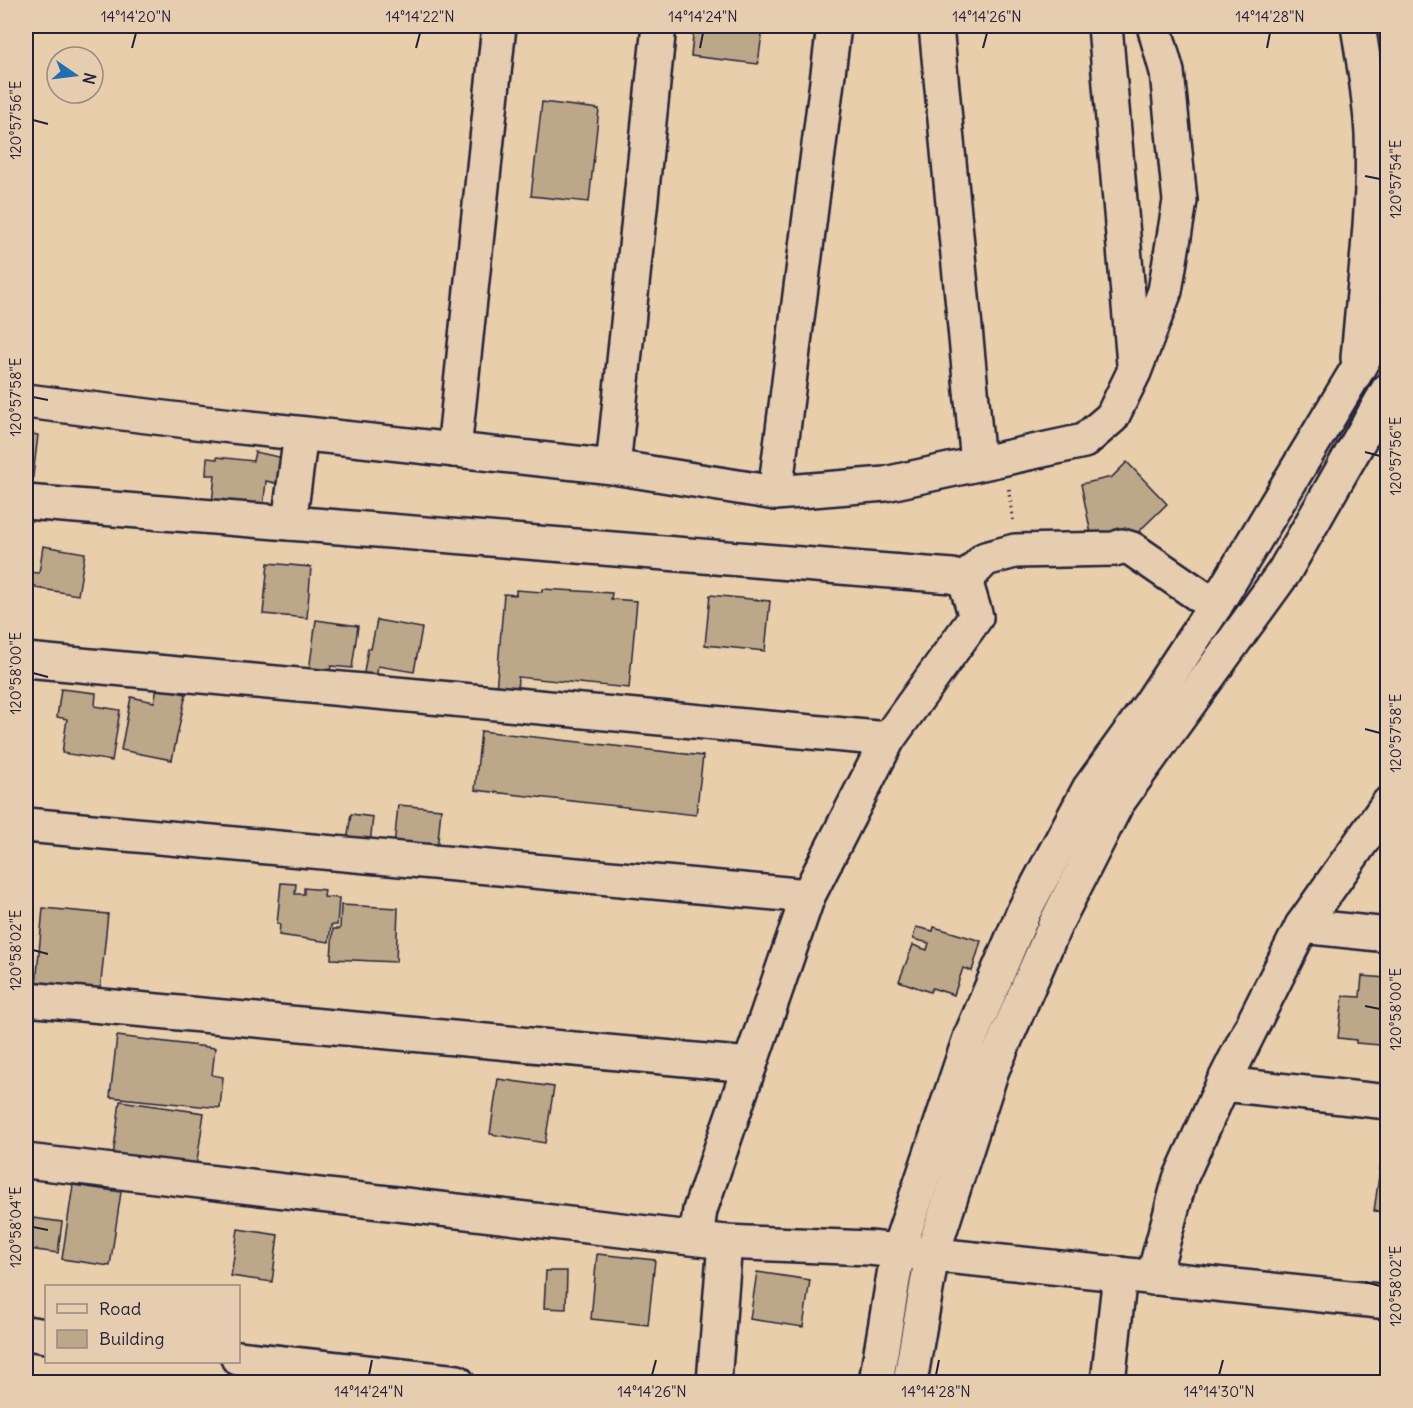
<svg xmlns="http://www.w3.org/2000/svg" width="1413" height="1408" font-family="Delius,sans-serif">
  <style>
    .building { fill: #bca789; stroke: #22223b; stroke-width: 1.5 }
    .lines { fill: none; stroke-linecap: round; stroke-linejoin: round }
    .minor-casing { stroke: #22223b; stroke-width: 38 }
    .path { stroke: #22223b; stroke-width: 4; stroke-dasharray: 1.5 4.5; stroke-linecap: butt }
    .minor { stroke: #e7cdaf; stroke-width: 33 }
    .ticks { fill: none; stroke: #22223b; stroke-width: 2 }
    .neatline { fill: none; stroke: #22223b; stroke-width: 2 }
    .ticks-label { font-size: 15px; text-anchor: middle; fill: #22223b }
  </style>
  <rect width="100%" height="100%" fill="#e9ceab"/>
  <filter id="ink" filterUnits="userSpaceOnUse"><feTurbulence type="fractalNoise" baseFrequency=".0167" numOctaves="2"/><feDisplacementMap in="SourceGraphic" scale="12" xChannelSelector="R" yChannelSelector="G"/><feConvolveMatrix kernelMatrix="1 2 1 2 8 2 1 2 1" color-interpolation-filters="sRGB"/></filter>
  <g filter="url(#ink)">
    <!-- building -->
    <g class="building">
      <path d="M694 26H763L758 64 691 56Z"/>
      <path d="M542 102 599 109 589 202 531 196Z"/>
      <path d="M26 433 38 435 31 492H26Z"/>
      <path d="M255 452 284 458 279 484 266 481 263 509 212 503 215 475H206L207 458 217 459V457L253 461Z"/>
      <path d="M1127 462 1167 504 1135 535 1093 544 1081 484 1112 477Z"/>
      <path d="M43 546 85 553 78 595 36 588V586L26 584V572L39 573Z"/>
      <path d="M268 563 311 567 307 618 263 614Z"/>
      <path d="M542 589 612 593 611 599 637 601 629 688 518 677 517 693 496 691 504 594 516 595V590L542 592Z"/>
      <path d="M710 595 770 601 765 651 705 645Z"/>
      <path d="M316 620 358 626 352 668 331 666 329 674 309 671Z"/>
      <path d="M377 620 422 628 414 672 378 666 376 680 363 679 368 648 371 649Z"/>
      <path d="M157 688 186 694 172 760 121 750 131 697 154 702Z"/>
      <path d="M61 689 96 693 95 706 120 710 112 761 62 753 67 719 57 717Z"/>
      <path d="M481 731 703 756 696 815 475 790Z"/>
      <path d="M398 805 441 809 437 851 394 847Z"/>
      <path d="M351 814 373 817 370 844 347 842Z"/>
      <path d="M281 883 296 884 295 894H304V888L325 890 324 897 339 898 337 925H331L329 942 279 935 280 924H277Z"/>
      <path d="M341 905 398 908 396 962 331 959 333 929H340Z"/>
      <path d="M43 908 108 914 100 991 36 985Z"/>
      <path d="M916 927 933 931 934 927 981 941 972 971 963 968 954 995 932 988 930 992 899 981 913 945 927 950 929 943 913 939Z"/>
      <path d="M1362 976 1386 978V981L1388 982V1041H1380V1045L1356 1043V1040L1338 1038 1343 996 1360 997Z"/>
      <path d="M117 1036 215 1048 212 1075 223 1077 220 1108 110 1097Z"/>
      <path d="M498 1079 554 1087 545 1143 490 1134Z"/>
      <path d="M120 1101 204 1113 196 1168 113 1157Z"/>
      <path d="M1381 1162 1388 1163V1212L1374 1211Z"/>
      <path d="M73 1185 121 1192 110 1266 62 1259Z"/>
      <path d="M33 1218 62 1222 58 1253 29 1249Z"/>
      <path d="M238 1229 278 1235 272 1282 231 1276Z"/>
      <path d="M597 1254 655 1260 648 1325 591 1319Z"/>
      <path d="M546 1271H567L566 1309 544 1308Z"/>
      <path d="M757 1272 810 1280 803 1327 750 1319Z"/>
    </g>
    <g class="lines">
      <!-- minor casing -->
      <g class="minor-casing">
        <g id="minor">
          <path d="M936 26 978 463"/>
          <path d="M1105 26 1134 364"/>
          <path d="M1358 358C1364 284 1375 209 1372 134 1370 98 1364 62 1358 26"/>
          <path d="M26 401 204 423 613 467 775 493 885 484 1084 441 1112 417 1134 372 1165 291 1180 201 1167 72 1154 26"/>
          <path d="M454 450 499 26"/>
          <path d="M613 467 659 26"/>
          <path d="M775 493 834 26"/>
          <path d="M26 502 952 576 965 580"/>
          <path d="M289 523 301 434"/>
          <path d="M965 580 985 559 1015 551 1115 549 1122 546 1132 549 1215 606"/>
          <path d="M26 660 888 739"/>
          <path d="M26 825 808 896"/>
          <path d="M1302 926 1388 935"/>
          <path d="M26 999 750 1065"/>
          <path d="M1223 1084 1388 1102"/>
          <path d="M26 1161 725 1242 869 1248 1388 1302"/>
          <path d="M696 1238 700 1210 808 896 888 739 976 617 965 580"/>
          <path d="M1153 1278 1180 1179 1223 1084 1302 926 1388 804"/>
          <path d="M26 1333 46 1336"/>
          <path d="M238 1358 457 1382"/>
          <path d="M714 1382 725 1242"/>
          <path d="M876 1382 898 1251 970 1038 1024 911 1089 789 1149 706 1215 606 1357 370 1388 315"/>
          <path d="M910 1382 932 1255 992 1070 1056 923 1117 803 1284 572 1388 390"/>
          <path d="M1108 1382 1120 1274"/>
        </g>
      </g>
      <!-- path -->
      <path class="path" d="M1009 489 1013 520"/>
      <!-- minor -->
      <use href="#minor" class="minor"/>
    </g>
  </g>
  <!-- ticks -->
  <path class="ticks" d="M132 48 136 33M416 48 420 33M700 48 703 33M983 48 987 33M1267 48 1270 33M33 120 48 124M1365 176 1380 179M33 397 48 400M1365 452 1380 456M33 673 48 677M1365 729 1380 733M33 950 48 954M1365 1006 1380 1009M33 1227 48 1230M1365 1282 1380 1286M369 1375 372 1360M652 1375 656 1360M936 1375 939 1360M1219 1375 1223 1360"/>
  <!-- margin -->
  <rect width="1413" height="1408" fill="none" stroke="#e7cdaf" stroke-width="66"/>
  <!-- legend -->
  <rect x="45" y="1285" width="195" height="78" fill="#e7cdaf" stroke="#988981" stroke-width="1.5"/>
  <rect x="57" y="1304" width="30" height="9" fill="#e7cdaf" stroke="#988981" stroke-width="1.5"/>
  <text x="99" y="1315" font-size="18" fill="#22223b">Road</text>
  <rect x="57" y="1330" width="30" height="18" fill="#bca789" stroke="#988981" stroke-width="1.5"/>
  <text x="99" y="1345" font-size="18" fill="#22223b">Building</text>
  <!-- north arrow -->
  <g transform="translate(75 75) rotate(104)"><circle r="28" fill="#e7cdaf" stroke="#988981" stroke-width="1.5"/>
  <path d="M0-4.5L10 22L0 15L-10 22Z" fill="#1f6fb2"/>
  <text y="-9" font-size="16" font-weight="bold" text-anchor="middle" fill="#22223b">N</text>
  </g>
  <rect x="33" y="33" width="1347" height="1342" class="neatline"/>
  <g class="ticks-label">
    <text x="136" y="22">14°14'20"N</text>
    <text x="420" y="22">14°14'22"N</text>
    <text x="703" y="22">14°14'24"N</text>
    <text x="987" y="22">14°14'26"N</text>
    <text x="1270" y="22">14°14'28"N</text>
    <text transform="translate(16 120) rotate(-90)" y="5">120°57'56"E</text>
    <text transform="translate(1396 179) rotate(-90)" y="5">120°57'54"E</text>
    <text transform="translate(16 397) rotate(-90)" y="5">120°57'58"E</text>
    <text transform="translate(1396 456) rotate(-90)" y="5">120°57'56"E</text>
    <text transform="translate(16 673) rotate(-90)" y="5">120°58'00"E</text>
    <text transform="translate(1396 733) rotate(-90)" y="5">120°57'58"E</text>
    <text transform="translate(16 950) rotate(-90)" y="5">120°58'02"E</text>
    <text transform="translate(1396 1009) rotate(-90)" y="5">120°58'00"E</text>
    <text transform="translate(16 1227) rotate(-90)" y="5">120°58'04"E</text>
    <text transform="translate(1396 1286) rotate(-90)" y="5">120°58'02"E</text>
    <text x="369" y="1397">14°14'24"N</text>
    <text x="652" y="1397">14°14'26"N</text>
    <text x="936" y="1397">14°14'28"N</text>
    <text x="1219" y="1397">14°14'30"N</text>
  </g>
</svg>
